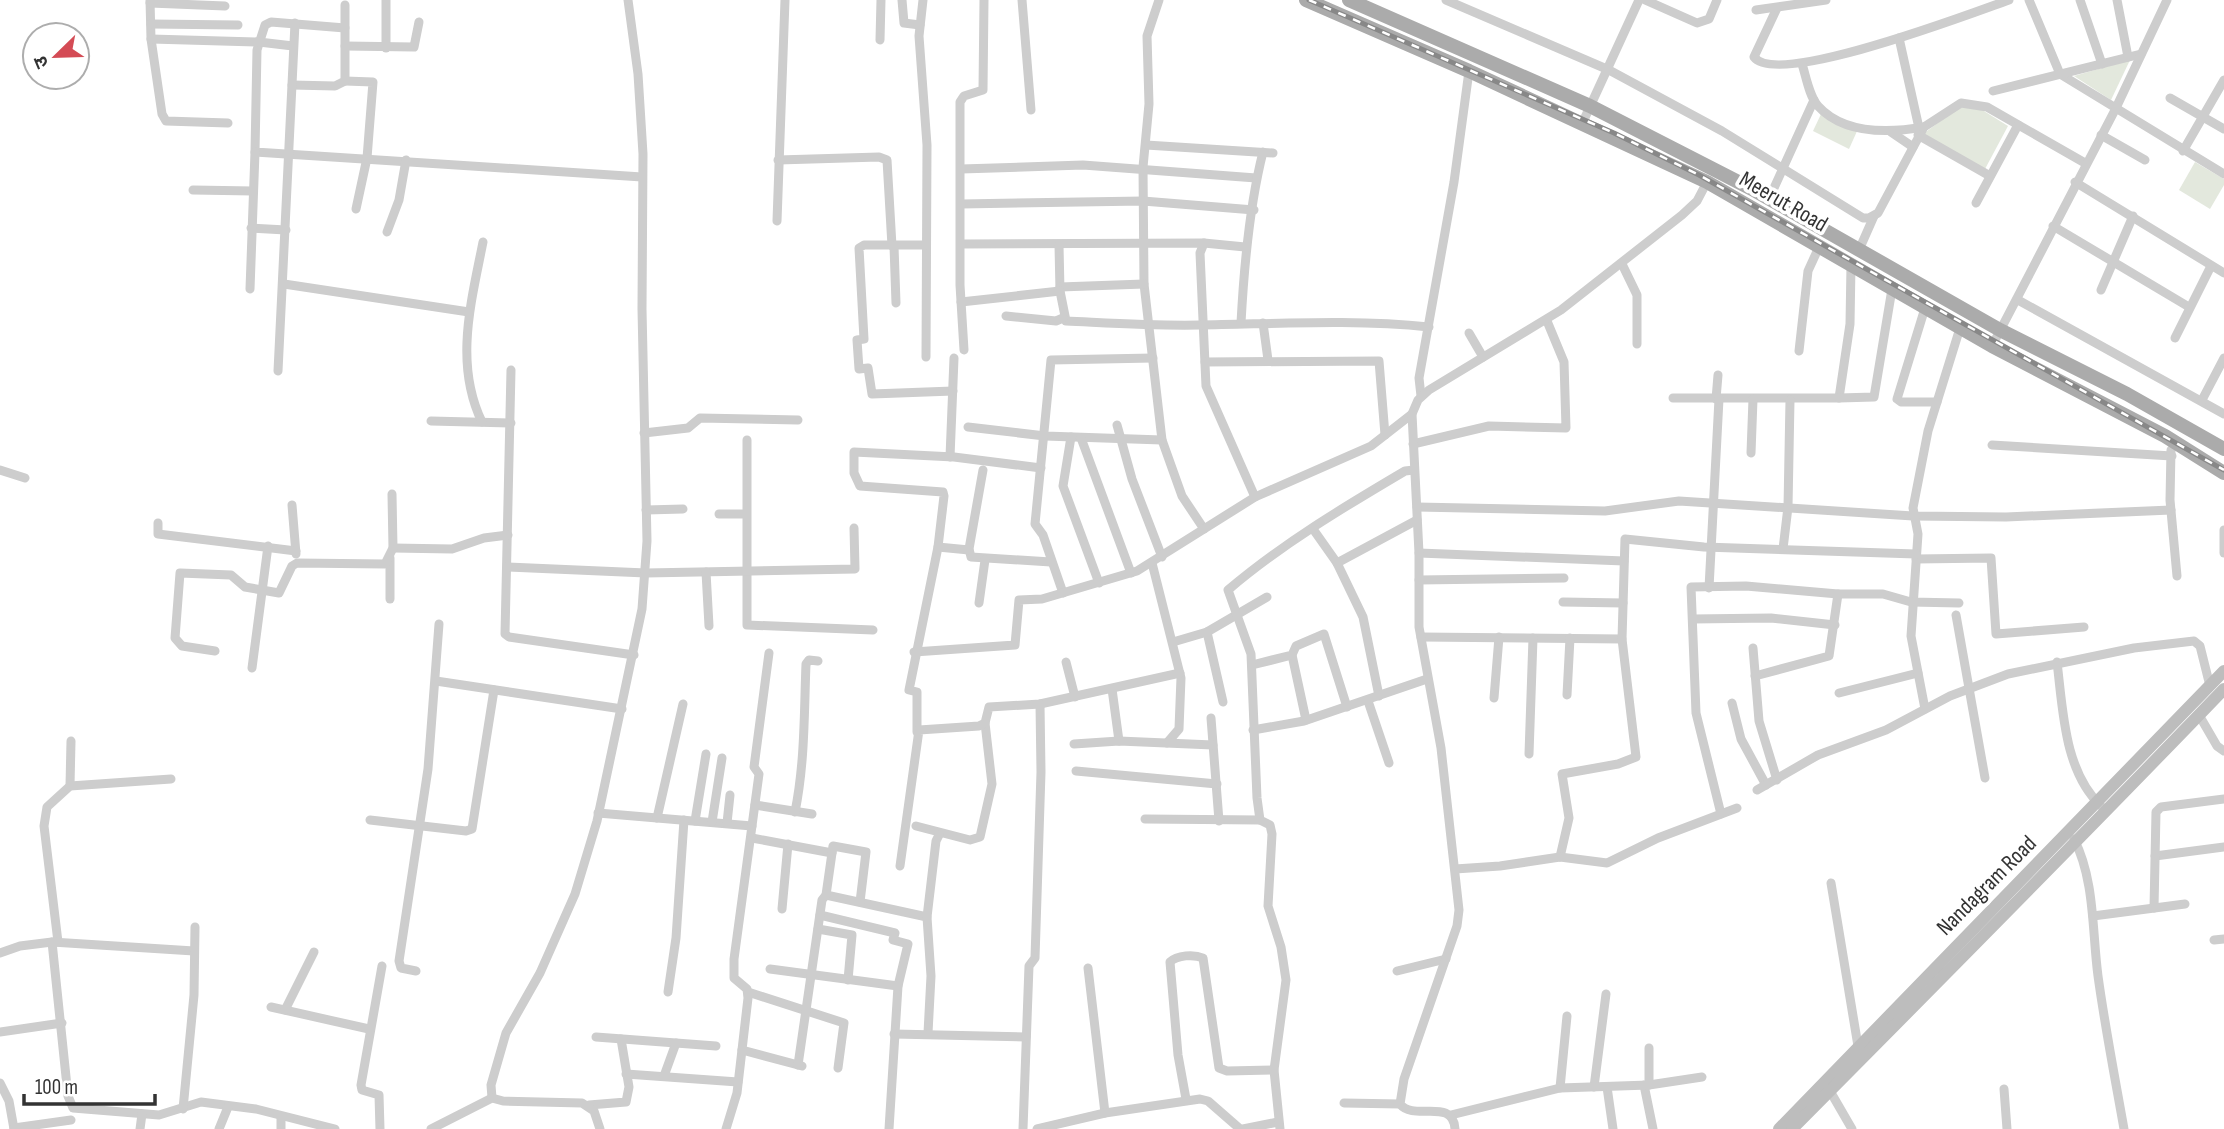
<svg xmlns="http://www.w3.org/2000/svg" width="2224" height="1129" font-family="'Sofia Sans Condensed','Noto Sans Devanagari',sans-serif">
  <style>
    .green { fill: #e3e8dd }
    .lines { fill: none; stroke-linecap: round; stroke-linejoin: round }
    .street { stroke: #cdcdcd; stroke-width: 9 }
    .secondary { stroke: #bdbdbd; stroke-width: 12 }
    .primary { stroke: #ababab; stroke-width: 14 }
    .rail-casing { stroke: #888; stroke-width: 5 }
    .rail { stroke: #fff; stroke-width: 2.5; stroke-dasharray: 8; stroke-linecap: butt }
    .labels { text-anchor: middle; stroke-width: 7; stroke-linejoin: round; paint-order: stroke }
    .street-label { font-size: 23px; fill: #333; stroke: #fff }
  </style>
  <rect width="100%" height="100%" fill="#fff"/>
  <!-- green -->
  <g class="green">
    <path d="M2130 60 2111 100 2074 76Z"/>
    <path d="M1968 106 1979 108 2008 126 1985 169 1923 134 1958 108Z"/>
    <path d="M1822 112 1858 129 1849 149 1813 131Z"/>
    <path d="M2195 162 2224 179V185L2210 209 2179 190Z"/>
  </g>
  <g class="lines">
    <!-- street -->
    <g class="street">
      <path d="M150 0 151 39 162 114 166 121 228 123"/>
      <path d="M386 0V48"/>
      <path d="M902 0 904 23 920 25"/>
      <path d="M923 0 919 36 927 145 926 357"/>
      <path d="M1022 0 1031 110"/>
      <path d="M1159 0 1147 36 1149 104 1143 167 1144 284 1162 440 1182 496 1204 529"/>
      <path d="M1446 0 1609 70 1722 131 1863 218H1869L1878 213 1924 127 1961 103 1987 107 2085 163"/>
      <path d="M1645 0 1697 23 1709 19 1717 0"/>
      <path d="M2029 0 2060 74 2224 174"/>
      <path d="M2080 0 2102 64"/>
      <path d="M2117 0 2128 57"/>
      <path d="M150 3 225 6"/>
      <path d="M1777 8 1754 57C1777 88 1972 13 2009 0"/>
      <path d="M1756 10 1826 0"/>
      <path d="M151 24 238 25"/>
      <path d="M345 28 271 22 265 25 257 50 255 152 642 177"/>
      <path d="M1899 38 1919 128"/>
      <path d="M151 39 259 42 293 46"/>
      <path d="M880 40 881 0"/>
      <path d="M345 46 414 47 419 22"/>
      <path d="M1802 64C1806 76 1809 96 1818 106 1844 135 1889 133 1924 127"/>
      <path d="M345 81 373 82 367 158 356 209"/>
      <path d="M292 85 335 86 345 81V5"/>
      <path d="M1993 91 2141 54"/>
      <path d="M2170 98 2224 129"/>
      <path d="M1582 124 1639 0"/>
      <path d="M1891 132 1913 147"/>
      <path d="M1918 135 1990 176"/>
      <path d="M2101 135 2145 160"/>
      <path d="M1146 145 1273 153"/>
      <path d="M2183 151 2224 80"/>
      <path d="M778 160 879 157 887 160 892 246"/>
      <path d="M961 169 1083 165 1256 178"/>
      <path d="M2075 182 2224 273"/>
      <path d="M193 190 253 191"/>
      <path d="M1769 199 1814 100"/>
      <path d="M1976 203 2018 125"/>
      <path d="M961 204 1143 201 1254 210"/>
      <path d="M777 221 785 0"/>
      <path d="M2053 226 2189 307"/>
      <path d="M251 228 286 230"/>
      <path d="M387 232 399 200 406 160"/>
      <path d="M1204 243 1200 253 1206 386 1255 497"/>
      <path d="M961 244 1204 243 1245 247"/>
      <path d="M926 245H864L859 248 864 339 857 340 859 369 868 368 872 394 953 391"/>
      <path d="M1059 245 1060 291 1066 321C1110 323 1155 326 1199 325 1276 324 1353 319 1429 327"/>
      <path d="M894 246 896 303"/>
      <path d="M1859 250 1874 216"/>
      <path d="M1622 264 1637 295V344"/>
      <path d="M284 284 469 312"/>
      <path d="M1060 287 1144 284"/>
      <path d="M250 289 255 152"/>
      <path d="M2101 290 2133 216"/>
      <path d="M2018 300 2224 414"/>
      <path d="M961 302 1060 291"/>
      <path d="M1925 308 1897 399 1901 402H1937"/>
      <path d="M1006 316 1056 321 1063 318"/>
      <path d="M1241 323C1244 266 1249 207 1263 152"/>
      <path d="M1263 323 1268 360"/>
      <path d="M1469 333 1483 357"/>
      <path d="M2175 338 2211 266"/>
      <path d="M1992 346 2115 110 2167 0"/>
      <path d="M964 350 960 285V102L964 96 983 90 984 0"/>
      <path d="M1799 351 1808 271 1819 247"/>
      <path d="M1205 362 1379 361 1385 435"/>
      <path d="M511 370 505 634 509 637 634 655"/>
      <path d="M278 371 295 23"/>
      <path d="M1421 396 1419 378 1454 182 1469 71"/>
      <path d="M1673 398H1839L1850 324 1851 265"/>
      <path d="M1839 398 1874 397 1892 289"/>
      <path d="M1716 399 1718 375"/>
      <path d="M2202 400 2224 358"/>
      <path d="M431 421 511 423"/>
      <path d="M482 422C454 364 471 303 483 242"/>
      <path d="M1117 425 1132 479 1162 557"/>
      <path d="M968 427 1045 436 1162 440"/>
      <path d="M644 433 688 428 700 418 798 420"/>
      <path d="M1071 437 1063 486 1099 583"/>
      <path d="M1081 438 1131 573"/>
      <path d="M747 440V625L873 630"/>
      <path d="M1413 444 1489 426 1566 428 1564 362 1547 321"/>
      <path d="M1992 445 2172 456"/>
      <path d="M2171 450 2170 500 2177 576"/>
      <path d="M1751 453 1753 399"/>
      <path d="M950 457 954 358"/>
      <path d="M0 470 25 478"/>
      <path d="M983 470 969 549 971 557 1051 562"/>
      <path d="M292 505 296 554"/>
      <path d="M1417 507 1605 511 1679 501 1913 516 2006 517 2171 510"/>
      <path d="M646 510 683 509"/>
      <path d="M719 514H746"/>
      <path d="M158 523V534L296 551"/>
      <path d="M1313 529 1337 563 1363 617 1379 696"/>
      <path d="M2224 530V553"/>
      <path d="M938 547 969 550"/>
      <path d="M393 548 452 549 484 538 508 535"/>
      <path d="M1783 549 1788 507 1790 400"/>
      <path d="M1419 553 1624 561"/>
      <path d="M1916 559 1991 558 1996 634 2084 627"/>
      <path d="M1152 563 1181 678 1179 729 1167 743"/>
      <path d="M1337 563 1417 520"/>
      <path d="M507 567 646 573 855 569 854 528"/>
      <path d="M706 572 709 626"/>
      <path d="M1419 580 1564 578"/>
      <path d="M1709 588 1719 399"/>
      <path d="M1063 593 1043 535 1035 524 1051 360 1153 358"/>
      <path d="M390 599V558"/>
      <path d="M1563 602 1623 603"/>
      <path d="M979 603 985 560"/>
      <path d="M1956 615 1985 778"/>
      <path d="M1693 619 1771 618 1835 625"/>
      <path d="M1207 632 1223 702"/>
      <path d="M1421 637 1622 639"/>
      <path d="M1173 642 1207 632 1267 597"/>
      <path d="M1753 648 1759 721 1777 780"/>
      <path d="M215 651 182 646 175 638 180 573 231 575 245 587 279 593 292 566 297 563 385 564 393 548 392 494"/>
      <path d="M914 652 1015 645 1019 600 1042 599 1137 571 1255 497 1371 446 1412 414"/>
      <path d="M1292 655 1306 720"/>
      <path d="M1066 662 1075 697"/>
      <path d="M2057 662C2063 710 2064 771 2101 806"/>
      <path d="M1252 665 1292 655 1296 646 1324 634 1347 707"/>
      <path d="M252 668 268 546"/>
      <path d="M1755 676 1829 656 1838 594"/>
      <path d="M436 681 622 709"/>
      <path d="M1112 689 1119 741"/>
      <path d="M1839 693 1918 673"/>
      <path d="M1567 695 1570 638"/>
      <path d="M1494 698 1499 637"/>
      <path d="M1368 701 1389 763"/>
      <path d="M1732 703 1741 739 1766 785"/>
      <path d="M1925 709 1911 636 1918 534 1913 508 1928 431 1960 328"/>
      <path d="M2199 715 2217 746 2224 751"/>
      <path d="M1211 718 1219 821"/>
      <path d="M1253 730 1304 721 1427 679"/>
      <path d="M917 732V692L909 690 938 547 944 496 943 492 860 486 854 473V452L954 457 1041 468"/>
      <path d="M1074 744 1119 741 1213 745"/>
      <path d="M1529 754 1533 638"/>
      <path d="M1076 771 1217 784"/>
      <path d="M70 786 71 741"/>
      <path d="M1757 790 1818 755 1886 730 1950 696 2008 674 2134 648 2194 641 2200 646 2210 686"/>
      <path d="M755 805 812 814"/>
      <path d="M795 812C805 762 804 714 806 664L809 660 818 661"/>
      <path d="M598 813 752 826"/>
      <path d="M1721 814 1696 713 1691 587 1746 586 1838 594H1883L1911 602 1959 603"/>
      <path d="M657 818 683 704"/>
      <path d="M1145 819 1260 820"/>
      <path d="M370 820 466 831 472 829 494 690"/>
      <path d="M695 821 706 754"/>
      <path d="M712 822 722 758"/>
      <path d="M727 823 730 795"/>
      <path d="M916 826 970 840 980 837 992 784 985 723"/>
      <path d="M752 838 832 853"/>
      <path d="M2074 839C2095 880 2092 931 2098 976 2105 1027 2115 1078 2124 1129"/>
      <path d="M2155 856 2224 847"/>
      <path d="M1560 857 1569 818 1562 774 1618 764 1636 757 1622 639 1625 539 1704 547 1916 554"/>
      <path d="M900 866 919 730 979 726 985 723 989 707 1040 704 1180 673"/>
      <path d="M1455 869 1500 866 1560 857 1607 863 1658 838 1737 808"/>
      <path d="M1831 883 1858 1046"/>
      <path d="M826 895 927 917"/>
      <path d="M2154 908 2156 812 2161 807 2224 799"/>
      <path d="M782 909 788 844"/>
      <path d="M820 915 895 933 893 940 908 944 898 986 889 1129"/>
      <path d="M2093 916 2185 904"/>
      <path d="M818 929 852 935 848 980"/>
      <path d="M2214 940 2224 939"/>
      <path d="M52 942 68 1096 73 1108 159 1115 201 1102 256 1109 335 1129"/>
      <path d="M58 942 44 826 47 807 70 786 171 779"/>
      <path d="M0 953 20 946 52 942 194 951"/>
      <path d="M1088 968 1105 1113"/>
      <path d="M770 969 898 986"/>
      <path d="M416 971 401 968 399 961 428 769 439 624"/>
      <path d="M1397 971 1446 959"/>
      <path d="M668 992 676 938 684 820"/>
      <path d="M748 992 844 1023 838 1068"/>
      <path d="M271 1007 369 1029"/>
      <path d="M285 1010 314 952"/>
      <path d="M0 1032 62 1023"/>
      <path d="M928 1033 931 976 927 917 936 841 939 835"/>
      <path d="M894 1034 1026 1037"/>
      <path d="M596 1037 716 1046"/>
      <path d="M742 1050 802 1066"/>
      <path d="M798 1065 822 900 826 895 833 846 866 852 860 902"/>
      <path d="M626 1074 738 1082"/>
      <path d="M664 1076 676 1043"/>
      <path d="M0 1083 9 1101 14 1129"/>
      <path d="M1644 1085 1653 1129"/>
      <path d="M1649 1085V1048"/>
      <path d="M1594 1087 1606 994"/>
      <path d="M1607 1087 1613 1129"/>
      <path d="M1560 1088 1567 1016"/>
      <path d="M2004 1089 2007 1129"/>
      <path d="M1830 1091 1852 1129"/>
      <path d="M492 1098 491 1085 506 1033 540 973 575 894 597 821 642 609 647 541 642 309 643 154 638 74 628 0"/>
      <path d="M1186 1099 1178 1055 1170 962C1177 955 1194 954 1203 958L1219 1068 1227 1071 1274 1070"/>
      <path d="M1344 1103 1400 1104"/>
      <path d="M589 1105 626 1102 629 1087 621 1039"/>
      <path d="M183 1109 194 995 195 927"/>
      <path d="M1451 1115 1560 1088 1649 1085 1702 1077"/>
      <path d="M281 1117V1129"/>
      <path d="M14 1128 71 1120"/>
      <path d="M140 1129 142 1114"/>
      <path d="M219 1129 228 1107"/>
      <path d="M380 1129 379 1095 362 1090 361 1085 382 966"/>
      <path d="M431 1129 492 1098 503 1101 582 1103 594 1111 600 1129"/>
      <path d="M726 1129 737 1093 748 998 747 989 734 978V959L759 774 754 767 769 653"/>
      <path d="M1023 1129 1029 966 1035 958 1041 772 1040 704"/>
      <path d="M1037 1129 1105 1113 1200 1099 1208 1101 1240 1129"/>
      <path d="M1243 1129 1278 1122"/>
      <path d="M1280 1129 1274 1070 1286 980 1281 947 1268 906 1272 834 1270 825 1260 820 1257 798 1251 654 1228 590C1282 544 1344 507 1405 471L1414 470"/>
      <path d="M1455 1129C1453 1097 1414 1122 1400 1104L1404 1079 1457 926 1459 910 1441 748 1419 627V553L1412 414 1418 400 1429 390 1561 310 1682 215 1697 201 1707 182"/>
    </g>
    <!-- secondary -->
    <g class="secondary">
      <path d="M1779 1129 2224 671"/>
      <path d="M1792 1129C1937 983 2082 837 2224 689"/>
    </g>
    <!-- primary -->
    <g class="primary">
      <path d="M1306 0 1469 71 1707 182 1992 346 2165 436 2224 473"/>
      <path d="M1349 0 1590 106 1752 189 2000 330 2127 394 2224 449"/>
    </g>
    <!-- rail casing -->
    <g class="rail-casing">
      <path id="rail" d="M1309 0 1614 133 1699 175 2224 470"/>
    </g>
    <!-- rail -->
    <use href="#rail" class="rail"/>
  </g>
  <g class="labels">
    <!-- street labels -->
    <g class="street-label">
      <text transform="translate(1784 201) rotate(30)" y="8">Meerut Road</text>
      <text transform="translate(1986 885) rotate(-45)" y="8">Nandagram Road</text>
    </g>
  </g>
  <!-- north arrow -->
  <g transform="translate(56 56) rotate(247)"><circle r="33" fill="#ffffff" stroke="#adadad" stroke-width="2"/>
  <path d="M0-5L12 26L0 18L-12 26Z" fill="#d44b55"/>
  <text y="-10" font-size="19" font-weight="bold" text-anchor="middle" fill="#333333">उ</text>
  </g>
  <!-- scale -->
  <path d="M24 1094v10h131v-10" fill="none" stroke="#333333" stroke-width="3.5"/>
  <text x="35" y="1094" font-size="21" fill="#333333" stroke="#ffffff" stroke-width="5" paint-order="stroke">100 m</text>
</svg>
